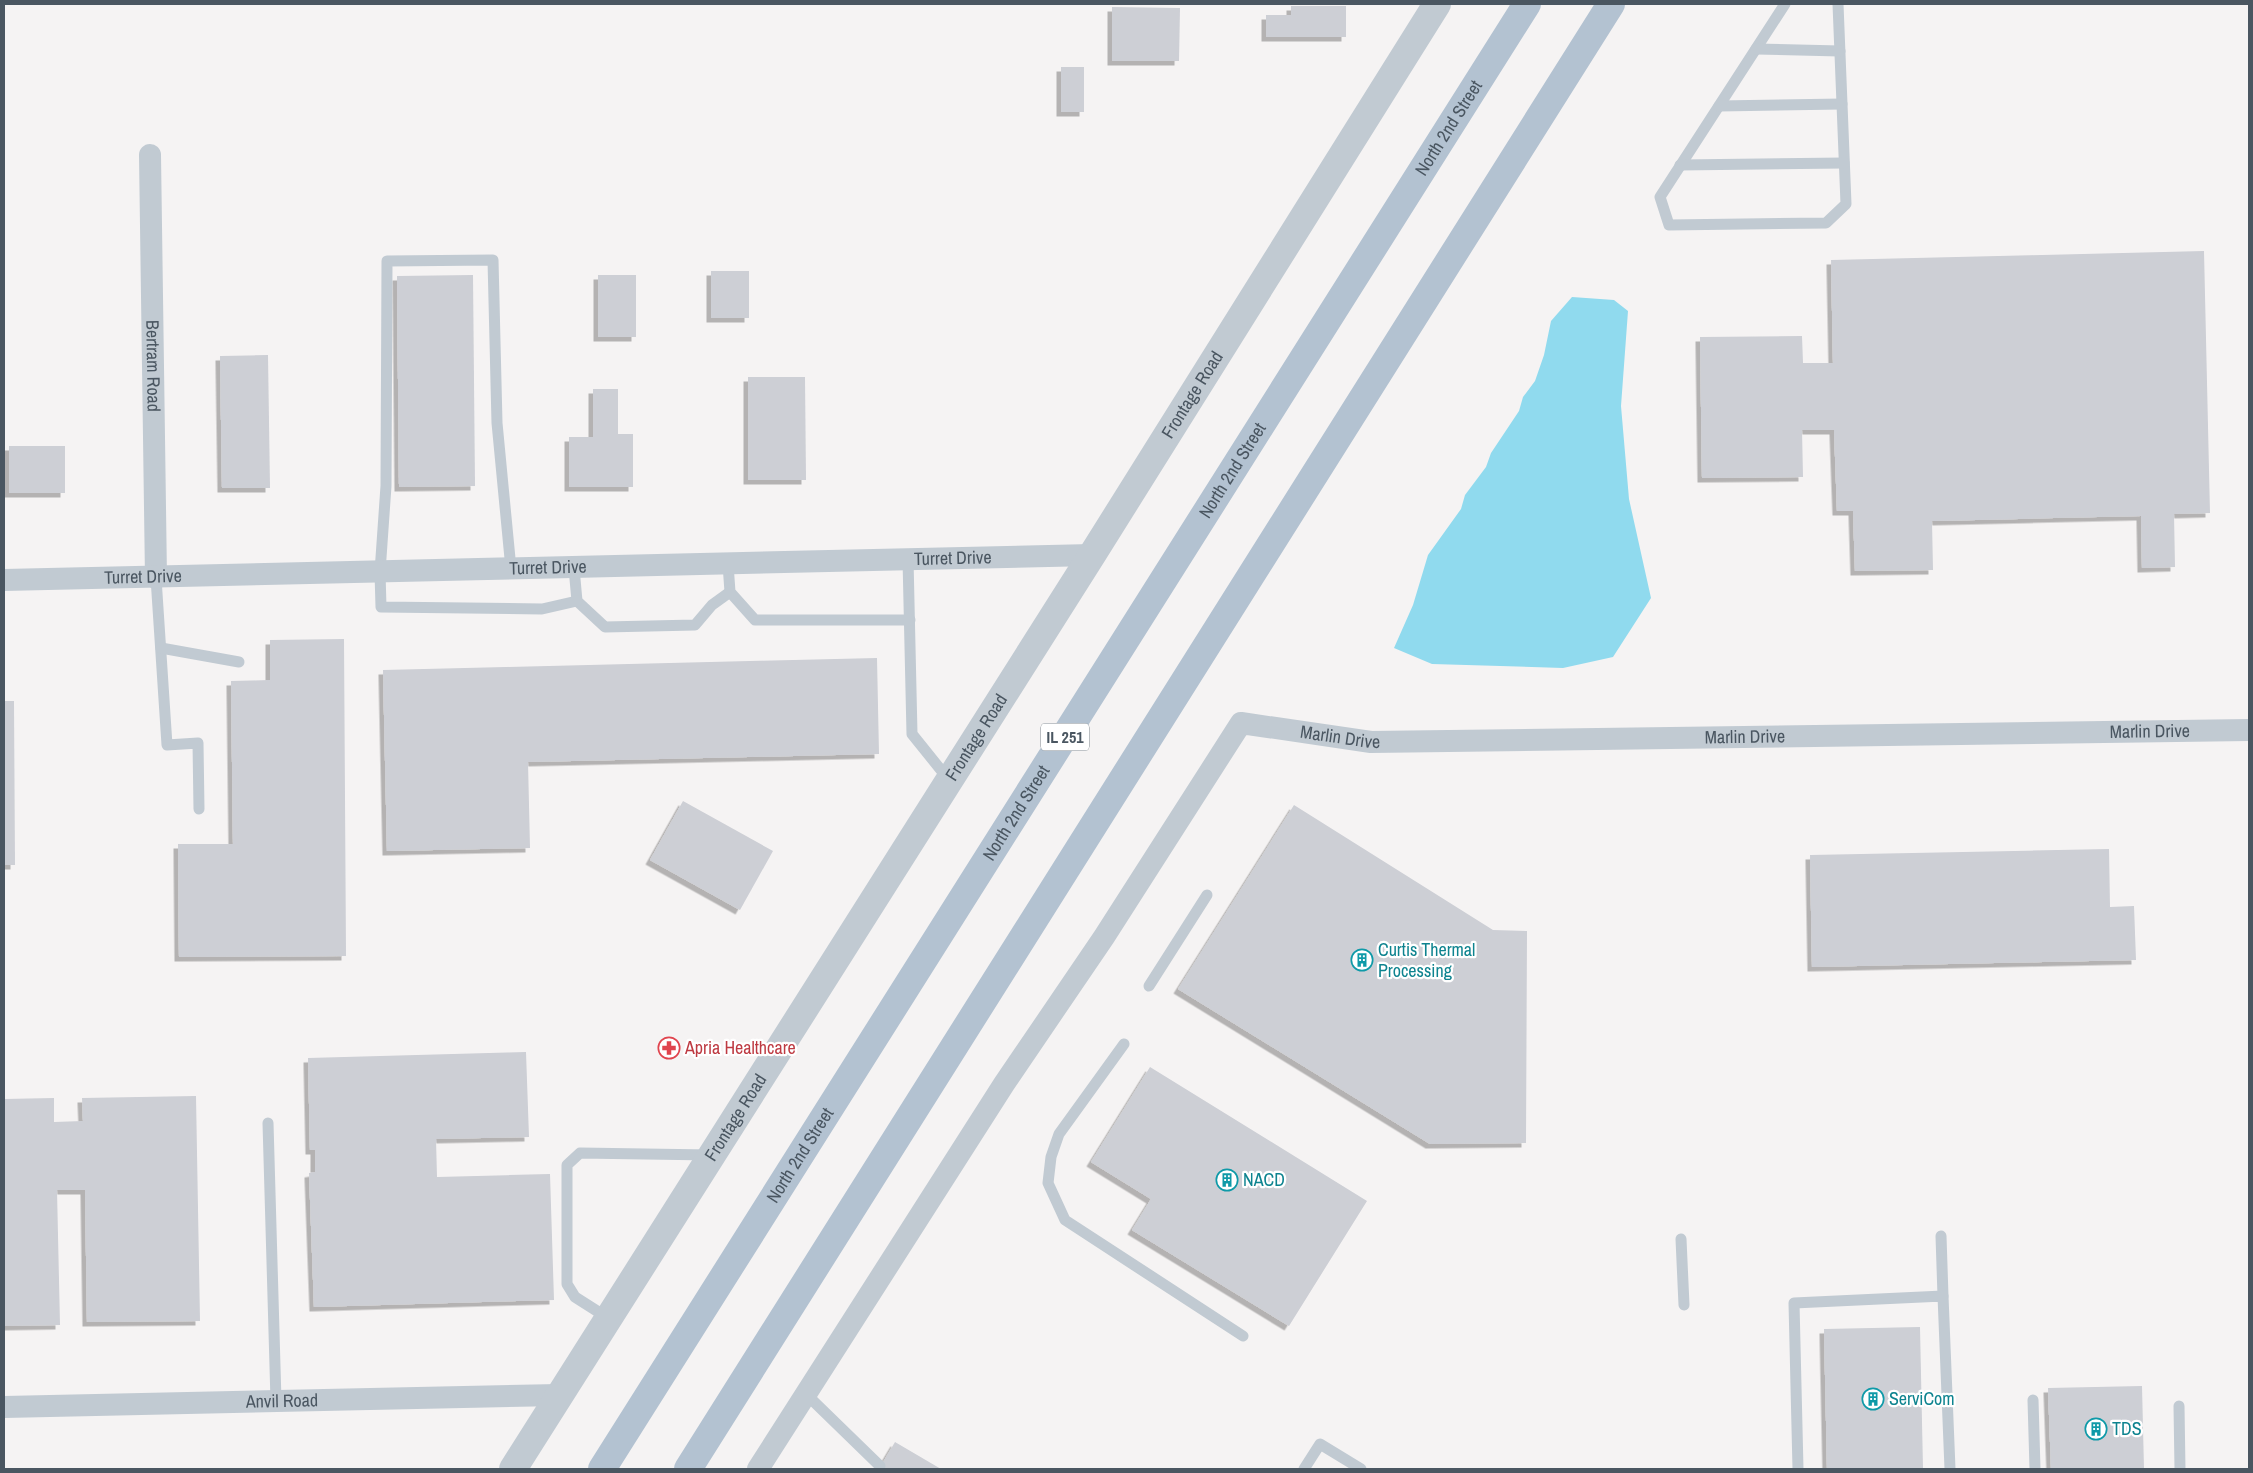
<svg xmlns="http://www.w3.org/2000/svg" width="2253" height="1473" font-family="'Archivo Narrow',sans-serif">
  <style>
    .water { fill: #90daee }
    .building { fill: #cdcfd5; filter: url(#shadow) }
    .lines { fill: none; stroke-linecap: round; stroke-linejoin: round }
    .service { stroke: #c1cad2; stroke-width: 11 }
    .minor { stroke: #c1cad2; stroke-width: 22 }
    .tertiary { stroke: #c1cad2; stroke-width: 28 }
    .primary { stroke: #b3c2d1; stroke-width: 28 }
    .labels { text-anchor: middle; stroke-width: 4.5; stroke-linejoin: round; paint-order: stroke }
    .shield { fill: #fff; stroke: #808990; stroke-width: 1 }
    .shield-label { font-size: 16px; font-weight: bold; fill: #4a5661 }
    .street-label { font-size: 18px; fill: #4a5661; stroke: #fff }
    .culture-label { font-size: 18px; fill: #0d838f; stroke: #fff; text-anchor: start }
    .health-label { font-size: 18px; fill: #be3a42; stroke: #fff; text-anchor: start }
  </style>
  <defs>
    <filter id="shadow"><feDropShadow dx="-4.5" dy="4.5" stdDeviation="0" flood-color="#0004"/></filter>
  </defs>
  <rect width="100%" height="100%" fill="#f5f3f3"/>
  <!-- water -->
  <path class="water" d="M1572 297 1614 300 1628 311 1621 406 1629 499 1651 598 1613 657 1563 668 1432 664 1394 648 1413 605 1428 555 1461 509 1465 495 1486 467 1491 453 1519 411 1523 397 1535 381 1544 355 1551 321Z"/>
  <!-- building -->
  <g class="building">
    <path d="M1291 6H1346V37H1266V15H1291Z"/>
    <path d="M1112 7 1180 8 1179 61H1112Z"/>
    <rect x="1061" y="67" width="23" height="45"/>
    <path d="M2204 251 2210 513 2174 514 2175 567 2142 568 2141 516 1932 521 1933 570 1855 571 1853 511H1837L1834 430H1802L1803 477 1702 478 1700 337 1802 336 1803 363H1833L1831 260Z"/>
    <rect x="711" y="271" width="38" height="47"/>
    <path d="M473 275 475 486 399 487 397 276Z"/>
    <rect x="598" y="275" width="38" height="62"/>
    <path d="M268 355 270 488H222L220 356Z"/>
    <path d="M748 377H805L806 480H748Z"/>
    <path d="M593 389H618V434H633V487H569V437H593Z"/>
    <rect x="9" y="446" width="56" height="47"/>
    <path d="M344 639 346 956 179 957 178 844H233L231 681 270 680V640Z"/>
    <path d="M877 658 879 754 528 762 530 848 387 851 383 670Z"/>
    <path d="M4 701H14L15 865H4Z"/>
    <path d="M683 801 773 851 740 910 650 860Z"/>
    <path d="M1294 805 1493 930 1527 931 1526 1143 1430 1144 1178 989Z"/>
    <path d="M2109 849 2110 907 2134 906 2136 960 1812 967 1810 855Z"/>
    <path d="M526 1052 529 1137 436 1139 437 1177 550 1174 554 1300 314 1307 309 1173 315 1172V1150H310L308 1058Z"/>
    <path d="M1150 1067 1367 1201 1289 1326 1132 1230 1151 1199 1091 1162Z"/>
    <path d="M196 1096 200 1321 87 1322 85 1190H57L60 1325 4 1326V1099L54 1098V1122L83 1121 82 1098Z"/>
    <path d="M1920 1327 1923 1469H1827L1824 1329Z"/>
    <path d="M2142 1386 2144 1469H2051L2048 1388Z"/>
    <path d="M895 1442 941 1469H879Z"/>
  </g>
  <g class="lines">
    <!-- service -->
    <g class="service">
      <path d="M1785 4 1660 197 1669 225 1826 223 1846 204 1838 4"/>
      <path d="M1756 49 1840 51"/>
      <path d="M1719 106 1842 104"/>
      <path d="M1680 165 1844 163"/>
      <path d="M908 559 912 734 949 780"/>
      <path d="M728 564 730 592 755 620H910"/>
      <path d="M574 568 577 601 605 627 695 625 712 605 730 592"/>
      <path d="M511 569 497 423 493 260 387 261 386 486 380 572 381 607 542 609 577 601"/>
      <path d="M156 578 167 745 198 743 199 809"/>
      <path d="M161 648 239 662"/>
      <path d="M1149 986 1207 895"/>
      <path d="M1124 1044 1059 1134 1051 1157 1048 1183 1065 1220 1243 1336"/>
      <path d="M268 1123 276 1401"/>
      <path d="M1941 1236 1943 1296"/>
      <path d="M1681 1239 1684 1305"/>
      <path d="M608 1318 575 1297 567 1284V1165L580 1153 711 1155"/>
      <path d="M807 1395 880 1466"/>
      <path d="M2033 1400 2035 1469"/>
      <path d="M2179 1406 2180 1469"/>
      <path d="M1304 1469 1320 1444 1361 1469"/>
      <path d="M1798 1469 1794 1303 1943 1296 1950 1469"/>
    </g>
    <!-- minor -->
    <g class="minor">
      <path id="s1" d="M150 155 156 578"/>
      <path id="s2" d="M4 580 1092 555"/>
      <path id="s3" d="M4 1407 559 1395"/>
      <path id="s4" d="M758 1469 1004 1084 1104 937 1241 723 1371 742 2249 730"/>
    </g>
    <!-- tertiary -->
    <path class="tertiary" id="s5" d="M513 1469 1092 555 1437 4"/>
    <!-- primary -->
    <g class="primary">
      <path id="s6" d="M602 1469 1527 4"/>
      <path d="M688 1469 1611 4"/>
    </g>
  </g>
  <!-- icons -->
  <defs>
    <g id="building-ring" transform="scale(1.125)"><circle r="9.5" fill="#fff" stroke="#0f9aa8" stroke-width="1.5"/><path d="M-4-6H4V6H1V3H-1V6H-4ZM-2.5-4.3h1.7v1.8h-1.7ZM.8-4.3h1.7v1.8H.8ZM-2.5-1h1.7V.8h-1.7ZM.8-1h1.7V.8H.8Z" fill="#0f9aa8"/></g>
    <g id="pharmacy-ring" transform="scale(1.125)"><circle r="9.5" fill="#fff" stroke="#e0444e" stroke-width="1.5"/><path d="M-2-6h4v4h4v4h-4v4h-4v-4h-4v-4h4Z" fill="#e0444e"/></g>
  </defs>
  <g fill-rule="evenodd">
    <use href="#building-ring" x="1362" y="960"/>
    <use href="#pharmacy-ring" x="669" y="1048"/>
    <use href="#building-ring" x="1227" y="1180"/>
    <use href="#building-ring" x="1873" y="1399"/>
    <use href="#building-ring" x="2096" y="1429"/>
  </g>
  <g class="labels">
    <!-- shield labels -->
    <rect class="shield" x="1041" y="723.5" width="48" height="27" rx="4"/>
    <g class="shield-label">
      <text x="1065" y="743">IL 251</text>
    </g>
    <!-- street labels -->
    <g class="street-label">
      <text dy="6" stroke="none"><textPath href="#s6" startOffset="1586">North 2nd Street</textPath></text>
      <text dy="6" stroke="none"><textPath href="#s1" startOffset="211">Bertram Road</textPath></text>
      <text dy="6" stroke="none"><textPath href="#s5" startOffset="1271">Frontage Road</textPath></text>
      <text dy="6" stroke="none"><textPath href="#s6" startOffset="1181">North 2nd Street</textPath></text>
      <text dy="6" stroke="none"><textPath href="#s2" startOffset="949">Turret Drive</textPath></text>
      <text dy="6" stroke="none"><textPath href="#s2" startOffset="544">Turret Drive</textPath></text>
      <text dy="6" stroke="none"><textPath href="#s2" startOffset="139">Turret Drive</textPath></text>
      <text dy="6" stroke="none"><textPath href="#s4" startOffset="1799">Marlin Drive</textPath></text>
      <text dy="6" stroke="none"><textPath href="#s4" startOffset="989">Marlin Drive</textPath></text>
      <text dy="6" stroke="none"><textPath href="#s4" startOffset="1394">Marlin Drive</textPath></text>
      <text dy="6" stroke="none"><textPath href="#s5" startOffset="866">Frontage Road</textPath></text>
      <text dy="6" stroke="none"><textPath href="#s6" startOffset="776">North 2nd Street</textPath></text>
      <text dy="6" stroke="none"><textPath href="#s5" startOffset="416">Frontage Road</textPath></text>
      <text dy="6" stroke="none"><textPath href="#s6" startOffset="371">North 2nd Street</textPath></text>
      <text dy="6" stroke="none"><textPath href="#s3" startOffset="278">Anvil Road</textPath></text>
    </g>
    <!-- culture labels -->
    <g class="culture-label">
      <text x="1378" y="956">Curtis Thermal<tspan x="1378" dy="21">Processing</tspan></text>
      <text x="1243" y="1186">NACD</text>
      <text x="1889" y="1405">ServiCom</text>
      <text x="2112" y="1435">TDS</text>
    </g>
    <!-- health labels -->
    <g class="health-label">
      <text x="685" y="1054">Apria Healthcare</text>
    </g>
  </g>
  <!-- border -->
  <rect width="2253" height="1473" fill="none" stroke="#4a5661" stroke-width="10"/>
</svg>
